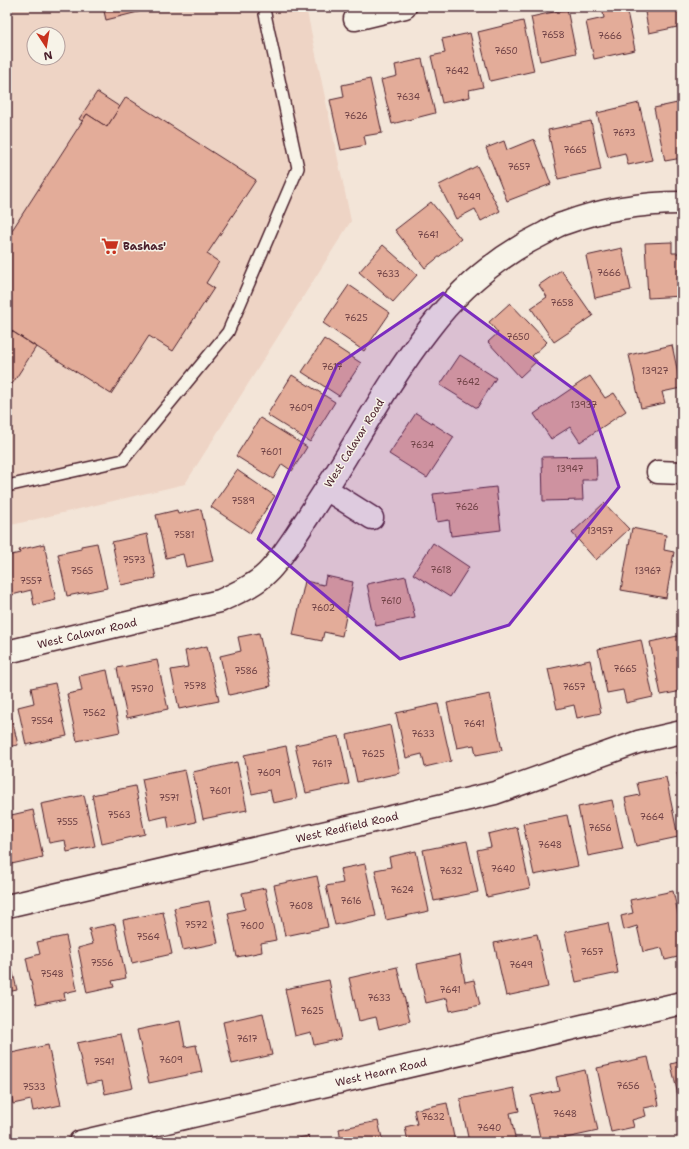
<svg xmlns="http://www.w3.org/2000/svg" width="689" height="1149" font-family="'Shantell Sans',sans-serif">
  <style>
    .built { fill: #eed4c5; fill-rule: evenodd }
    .building { fill: #e3ac99; stroke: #4a1f2b }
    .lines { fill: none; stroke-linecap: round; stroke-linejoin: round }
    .service-casing { stroke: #4a1f2b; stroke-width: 14 }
    .minor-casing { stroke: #4a1f2b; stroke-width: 25 }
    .service { stroke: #f7f3e8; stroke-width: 11 }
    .minor { stroke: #f7f3e8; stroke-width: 22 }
    .marked { fill: #7b2cbf; fill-opacity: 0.2; stroke: #7b2cbf; stroke-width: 3; stroke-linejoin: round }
    .labels { text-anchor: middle; stroke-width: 3; stroke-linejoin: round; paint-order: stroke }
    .number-label { font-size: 9px; fill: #704246 }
    .poi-label { font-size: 11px; font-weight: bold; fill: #4a1f2b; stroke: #f7f3e8; text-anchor: start }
    .street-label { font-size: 11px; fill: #4a1f2b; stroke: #f7f3e8 }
  </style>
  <rect width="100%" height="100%" fill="#f3e5d8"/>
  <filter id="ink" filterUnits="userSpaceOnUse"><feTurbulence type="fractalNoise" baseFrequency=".025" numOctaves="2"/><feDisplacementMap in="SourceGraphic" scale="8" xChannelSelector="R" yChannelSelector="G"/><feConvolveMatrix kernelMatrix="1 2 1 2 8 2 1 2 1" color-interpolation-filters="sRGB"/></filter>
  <g filter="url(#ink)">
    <!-- built -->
    <path class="built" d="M7 7H306L351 221 185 484 7 526ZM34 34H58V58H34Z"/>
    <!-- building -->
    <g class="building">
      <path d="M103 7H158L106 20Z"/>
      <path d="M602 7H626L635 50 594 59 586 22 604 18Z"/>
      <path d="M644 7H681L682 26 649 33Z"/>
      <path d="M567 9 576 53 540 61 531 17Z"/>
      <path d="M523 21 534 71 490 81 478 32Z"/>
      <path d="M470 33 483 87 469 90 470 97 442 103 431 56 445 53 442 39Z"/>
      <path d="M422 59 435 113 392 124 381 80 397 76 395 65Z"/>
      <path d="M370 79 382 133 364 136 366 145 341 150 330 100 344 97 342 85Z"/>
      <path d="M97 92 120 107 107 127 87 114 82 121 79 119Z"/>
      <path d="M126 97 256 180 207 254 219 262 206 283 214 288 173 351 149 336 111 394 7 328V238L87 114 107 127Z"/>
      <path d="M682 102V158L665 161 654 108Z"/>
      <path d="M639 103 652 160 628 165 625 153 608 157 597 113Z"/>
      <path d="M591 121 601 170 558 179 548 130Z"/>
      <path d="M534 139 551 184 507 201 486 148 504 141 507 150Z"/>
      <path d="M477 166 500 211 481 221 475 209 456 219 439 185Z"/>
      <path d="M431 202 461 239 425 268 395 230Z"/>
      <path d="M672 242V253H682V296L648 298 645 243Z"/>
      <path d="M383 245 417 275 393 302 359 272Z"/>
      <path d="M622 248 631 290 595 298 586 256Z"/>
      <path d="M561 270 593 316 554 342 531 308 547 297 539 285Z"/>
      <path d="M349 285 390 313 364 351 323 323Z"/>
      <path d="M510 303 547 342 532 356 537 361 520 377 488 342 498 333 489 322Z"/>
      <path d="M7 328 36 347 7 392Z"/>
      <path d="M324 339 361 363 339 396 302 372Z"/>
      <path d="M672 345 681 388 662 392 665 403 641 408 629 355Z"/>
      <path d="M460 355 496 378 477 408 440 385Z"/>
      <path d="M292 375 335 402 310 442 267 415Z"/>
      <path d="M590 376 605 398 614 393 626 411 580 442 570 427 551 439 534 414Z"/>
      <path d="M416 413 454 437 427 478 389 454Z"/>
      <path d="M260 418 307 447 292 471 282 464 273 479 236 456Z"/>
      <path d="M596 456 597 480H582L583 500 543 501 542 457Z"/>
      <path d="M237 470 275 496 250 533 211 507Z"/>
      <path d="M496 487 501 530 451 536 449 520 437 522 433 494Z"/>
      <path d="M604 503 629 529 596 560 572 533Z"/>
      <path d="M201 509 213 561 186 567 183 554 166 558 156 515 177 510 178 514Z"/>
      <path d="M632 528 666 535 664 550 674 552 666 598 621 590Z"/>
      <path d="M147 534 156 578 121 585 112 542Z"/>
      <path d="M97 543 107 588 67 596 58 554 81 549V546Z"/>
      <path d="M433 543 469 567 450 597 413 574Z"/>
      <path d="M44 544 56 600 34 605 31 590 12 595 7 572V556L20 553 19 550Z"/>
      <path d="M326 576 353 582 342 636 324 632 322 641 293 635 305 581 324 585Z"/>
      <path d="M406 576 415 618 376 626 367 584Z"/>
      <path d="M259 633 271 686 229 695 220 656 241 651 238 637Z"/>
      <path d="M682 635V675L681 676 682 691 661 695 650 642Z"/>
      <path d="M641 640 653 697 626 703 623 690 607 693 598 649Z"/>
      <path d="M207 646 219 701 179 709 171 670 188 667 185 651Z"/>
      <path d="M157 660 168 709 127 718 117 668Z"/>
      <path d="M590 660 601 713 577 718 574 705 557 709 548 669Z"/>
      <path d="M107 670 120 732 77 741 67 694 82 691 79 676Z"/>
      <path d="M55 683 67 736 26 745 18 707 34 703 31 688Z"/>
      <path d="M490 694 502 750 476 755 474 745 457 748 447 703Z"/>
      <path d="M7 698 18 745 7 747Z"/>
      <path d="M438 704 451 761 425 767 422 754 406 758 396 713Z"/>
      <path d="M390 725 400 773 357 782 347 735Z"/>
      <path d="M339 736 349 784 306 793 295 745Z"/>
      <path d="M286 746 297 798 273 803 270 790 252 794 244 755Z"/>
      <path d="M237 762 247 810 203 819 193 772Z"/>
      <path d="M185 770 196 822 169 828 167 816 150 820 142 779Z"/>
      <path d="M682 772V797L677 773Z"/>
      <path d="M666 777 678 837 636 846 625 798 640 795 637 783Z"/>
      <path d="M135 786 145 834 102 844 92 795Z"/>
      <path d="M84 795 95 846 67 852 65 840 49 843 41 804Z"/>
      <path d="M612 800 623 849 588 856 578 807Z"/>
      <path d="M33 810 43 857 7 865V816Z"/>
      <path d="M567 815 578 866 534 875 523 824Z"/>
      <path d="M517 827 530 888 487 897 477 850 491 847 488 834Z"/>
      <path d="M467 841 478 892 434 901 423 850Z"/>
      <path d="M416 851 429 911 386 920 375 870 391 867 389 857Z"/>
      <path d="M365 864 376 916 335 925 326 886 343 883 340 869Z"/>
      <path d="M317 876 328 927 285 936 274 885Z"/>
      <path d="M265 888 276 940 261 943 262 952 237 957 228 913 245 909 242 893Z"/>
      <path d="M673 891 682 931V956L665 960 662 948 643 952 637 926 624 930 621 916 633 913 630 900Z"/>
      <path d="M209 901 218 943 183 950 174 908Z"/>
      <path d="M163 912 172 954 132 963 123 920Z"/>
      <path d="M608 923 618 973 576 982 565 932Z"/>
      <path d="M115 924 126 978 112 981 114 987 87 993 78 948 93 944 89 929Z"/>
      <path d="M537 934 548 987 506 996 494 943Z"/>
      <path d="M66 936 77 990 64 993 65 999 36 1005 26 958 40 954 37 942Z"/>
      <path d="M7 947 17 990 7 992Z"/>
      <path d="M460 955 465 982 474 980 480 1005 450 1011 447 998 426 1003 417 964Z"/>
      <path d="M397 967 410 1021 379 1029 376 1017 359 1021 349 978Z"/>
      <path d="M329 980 341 1039 314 1045 311 1032 295 1036 285 989Z"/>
      <path d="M263 1013 272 1055 232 1064 223 1022Z"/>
      <path d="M180 1021 185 1047 196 1045 202 1072 149 1083 137 1030Z"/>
      <path d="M121 1034 133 1088 105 1094 102 1081 86 1084 77 1043Z"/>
      <path d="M48 1045 61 1105 33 1111 31 1100 13 1104 7 1073V1054Z"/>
      <path d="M648 1057 659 1105 644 1108 646 1116 632 1120 634 1127 611 1132 597 1068Z"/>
      <path d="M682 1061V1099L679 1100 671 1064Z"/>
      <path d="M585 1070 598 1131 548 1142H541L531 1096 559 1090 556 1077Z"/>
      <path d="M514 1088 519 1111 510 1113 516 1142H469L460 1099Z"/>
      <path d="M447 1103 455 1142H408L405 1127 417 1124 414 1110Z"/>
      <path d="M378 1121 383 1142H341L339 1129Z"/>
      <path d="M308 1136 309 1142H279Z"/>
    </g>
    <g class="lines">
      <!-- service casing -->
      <g class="service-casing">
        <path id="service" d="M7 486 123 460 228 332 298 168 265 14"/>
      </g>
      <!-- minor casing -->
      <g class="minor-casing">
        <g id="minor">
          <path d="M355 19 405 7"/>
          <path d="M658 472 682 473"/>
          <path d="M326 489 372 518"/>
          <path d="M7 652 220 601C236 593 254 586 267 573 280 560 290 544 300 529 311 512 322 495 333 478 364 428 393 375 429 329 460 288 500 255 545 233 551 229 558 225 565 223 603 209 642 203 682 203"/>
          <path d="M7 906 495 793 638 742 682 732"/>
          <path d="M80 1142 682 1003"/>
        </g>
      </g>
      <!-- service -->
      <use href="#service" class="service"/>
      <!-- minor -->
      <use href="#minor" class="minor"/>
    </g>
  </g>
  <!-- marked area -->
  <path class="marked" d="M443 293 590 401 619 487 509 625 400 659 258 539 337 365Z"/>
  <!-- icons -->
  <defs>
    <g id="supermarket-bare" transform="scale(1.38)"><path d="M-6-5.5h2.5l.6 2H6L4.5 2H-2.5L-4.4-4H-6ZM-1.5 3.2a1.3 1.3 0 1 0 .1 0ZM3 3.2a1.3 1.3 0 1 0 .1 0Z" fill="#c8321e" stroke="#f7f3e8" stroke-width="2.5" paint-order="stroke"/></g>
  </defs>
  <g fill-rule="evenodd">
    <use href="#supermarket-bare" x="110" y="246"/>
  </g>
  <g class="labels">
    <!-- number labels -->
    <g class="number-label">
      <text x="553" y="38">7658</text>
      <text x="610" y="39">7666</text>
      <text x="506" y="54">7650</text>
      <text x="457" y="74">7642</text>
      <text x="408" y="100">7634</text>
      <text x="356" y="119">7626</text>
      <text x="624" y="136">7673</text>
      <text x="575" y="153">7665</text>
      <text x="519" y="170">7657</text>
      <text x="469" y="200">7649</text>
      <text x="428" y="238">7641</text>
      <text x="609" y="276">7666</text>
      <text x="388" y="277">7633</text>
      <text x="562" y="306">7658</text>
      <text x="356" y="321">7625</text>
      <text x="518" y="340">7650</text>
      <text x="332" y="370">7617</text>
      <text x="655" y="374">13927</text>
      <text x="468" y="385">7642</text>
      <text x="584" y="408">13937</text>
      <text x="301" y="411">7609</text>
      <text x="422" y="448">7634</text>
      <text x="271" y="455">7601</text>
      <text x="570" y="472">13947</text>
      <text x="243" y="504">7589</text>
      <text x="467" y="510">7626</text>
      <text x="600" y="534">13957</text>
      <text x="184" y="538">7581</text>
      <text x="134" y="563">7573</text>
      <text x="441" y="573">7618</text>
      <text x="82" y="574">7565</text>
      <text x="648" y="574">13967</text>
      <text x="31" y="584">7557</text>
      <text x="391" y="604">7610</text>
      <text x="323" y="611">7602</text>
      <text x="625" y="672">7665</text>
      <text x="246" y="674">7586</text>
      <text x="195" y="689">7578</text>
      <text x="574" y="690">7657</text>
      <text x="142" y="692">7570</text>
      <text x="94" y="716">7562</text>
      <text x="42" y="724">7554</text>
      <text x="474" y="727">7641</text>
      <text x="423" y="737">7633</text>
      <text x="373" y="757">7625</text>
      <text x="322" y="767">7617</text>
      <text x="269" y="776">7609</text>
      <text x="220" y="794">7601</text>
      <text x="169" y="801">7571</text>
      <text x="119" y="818">7563</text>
      <text x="652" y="820">7664</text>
      <text x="67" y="825">7555</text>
      <text x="600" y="831">7656</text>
      <text x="550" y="848">7648</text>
      <text x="503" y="872">7640</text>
      <text x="451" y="874">7632</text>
      <text x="402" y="893">7624</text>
      <text x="351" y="904">7616</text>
      <text x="301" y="909">7608</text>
      <text x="196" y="928">7572</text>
      <text x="252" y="929">7600</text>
      <text x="148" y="940">7564</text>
      <text x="592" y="955">7657</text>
      <text x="102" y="966">7556</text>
      <text x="521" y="968">7649</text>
      <text x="52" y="977">7548</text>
      <text x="450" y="993">7641</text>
      <text x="379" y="1001">7633</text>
      <text x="312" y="1014">7625</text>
      <text x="247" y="1042">7617</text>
      <text x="171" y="1063">7609</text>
      <text x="104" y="1065">7541</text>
      <text x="628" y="1089">7656</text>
      <text x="34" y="1090">7533</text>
      <text x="565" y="1117">7648</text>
      <text x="433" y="1120">7632</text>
      <text x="489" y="1131">7640</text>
    </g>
    <!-- poi labels -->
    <g class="poi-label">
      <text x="123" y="250">Bashas'</text>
    </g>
    <!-- street labels -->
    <g class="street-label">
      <text transform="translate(354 443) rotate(-58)" y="4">West Calavar Road</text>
      <text transform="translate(87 633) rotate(-13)" y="4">West Calavar Road</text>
      <text transform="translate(347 827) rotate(-13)" y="4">West Redfield Road</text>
      <text transform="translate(381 1072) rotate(-13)" y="4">West Hearn Road</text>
    </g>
  </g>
  <!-- margin -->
  <rect width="689" height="1149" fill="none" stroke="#f7f3e8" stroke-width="24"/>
  <rect x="12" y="12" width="665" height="1125" fill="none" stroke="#4a1f2b" stroke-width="1.5" filter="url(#ink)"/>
  <!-- north arrow -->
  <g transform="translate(46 46) rotate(168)"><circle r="19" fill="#f7f3e8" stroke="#b29e9c"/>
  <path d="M0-3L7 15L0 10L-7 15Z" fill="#c8321e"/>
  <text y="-6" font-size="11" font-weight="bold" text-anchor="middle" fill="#4a1f2b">N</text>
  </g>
</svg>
